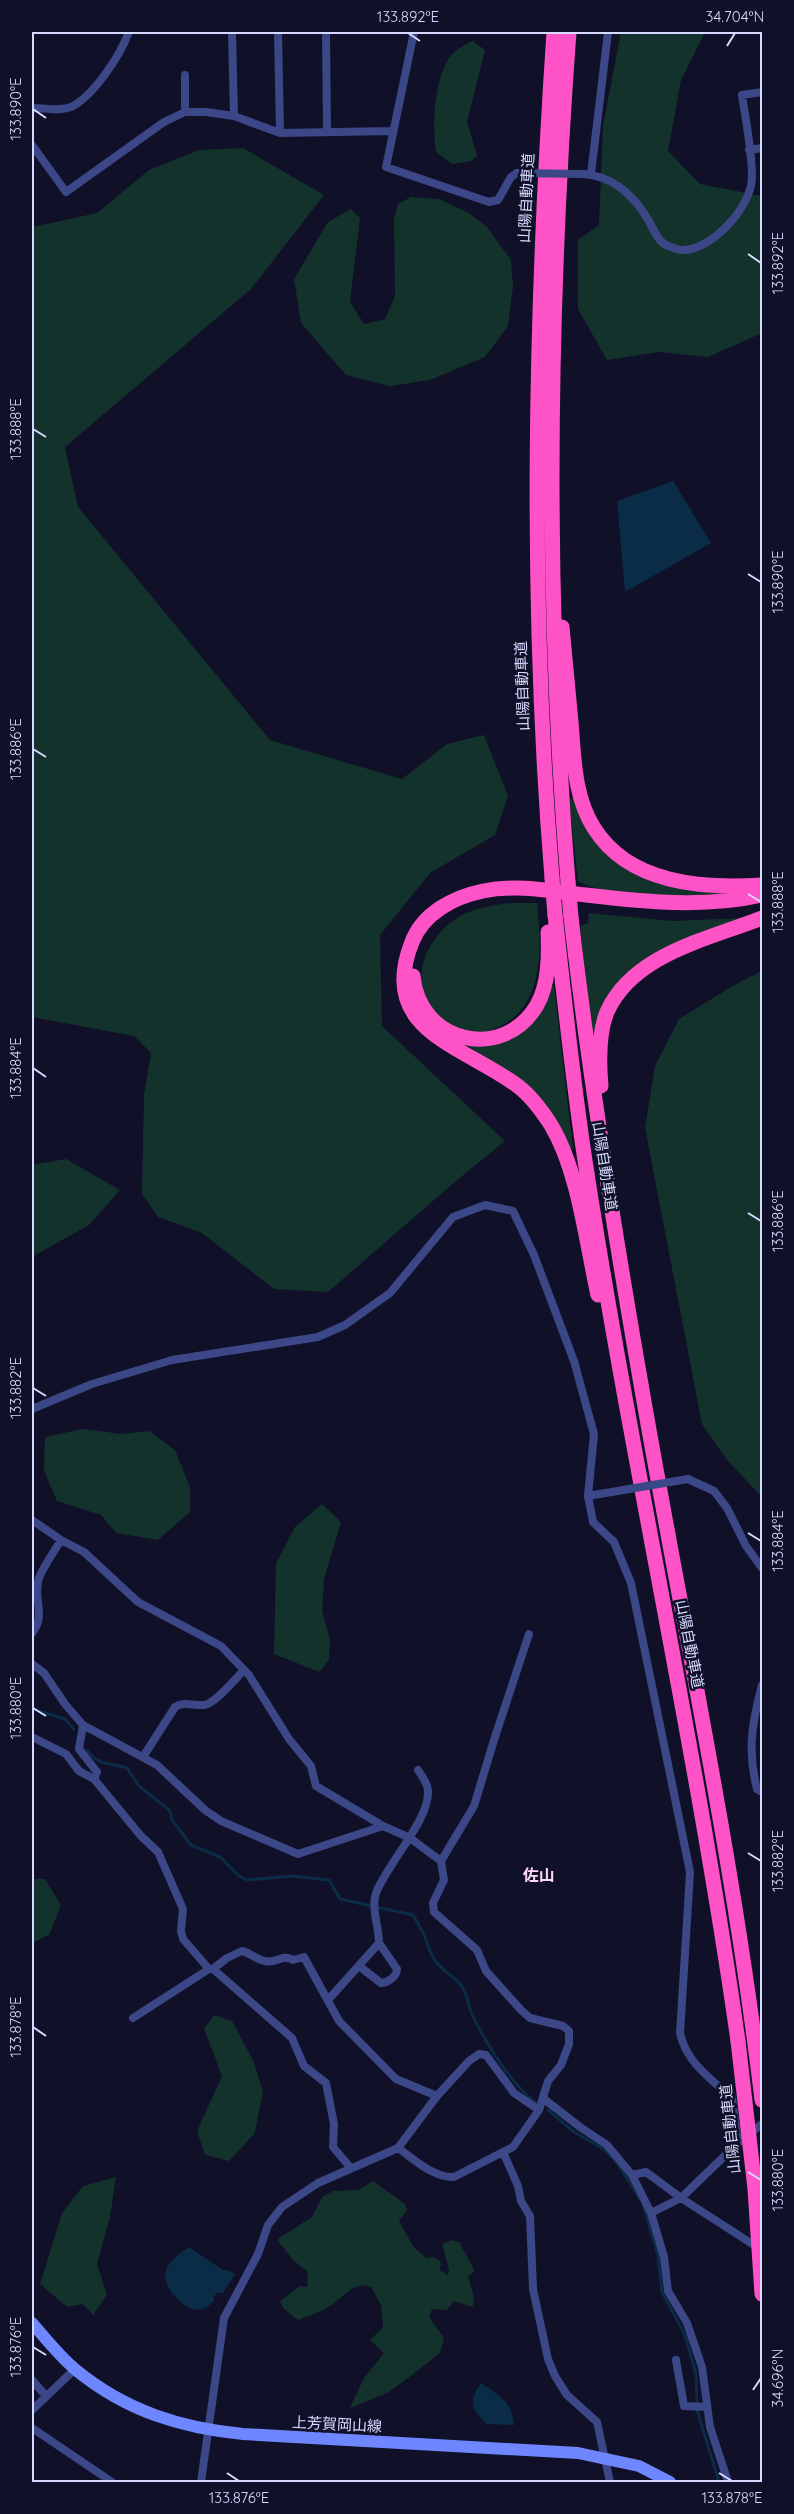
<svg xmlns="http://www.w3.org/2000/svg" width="794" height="2514" viewBox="0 0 794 2514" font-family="Quicksand,'Noto Sans JP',sans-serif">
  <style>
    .green { fill: #13322b }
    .water { fill: #0b2c46 }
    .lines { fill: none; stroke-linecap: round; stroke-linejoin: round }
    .stream { stroke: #0b2c46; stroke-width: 3 }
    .minor { stroke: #3b4786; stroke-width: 8 }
    .secondary { stroke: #6e86fe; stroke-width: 12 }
    .motorway { stroke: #fe53c6; stroke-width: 15 }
    .minor-bridge { stroke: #3b4786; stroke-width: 8 }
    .motorway-bridge { stroke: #fe53c6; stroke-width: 15 }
    .ticks { fill: none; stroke: #d7daff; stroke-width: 2 }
    .labels { text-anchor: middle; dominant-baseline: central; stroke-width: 5; stroke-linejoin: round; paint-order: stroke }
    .street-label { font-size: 15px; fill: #d7daff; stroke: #101028 }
    .neighbourhood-label { font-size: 16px; font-weight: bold; fill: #ffd9f8; stroke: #101028 }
    .neatline { fill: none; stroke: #d7daff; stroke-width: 2 }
    .ticks-label { font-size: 15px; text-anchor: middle; fill: #d7daff }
  </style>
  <rect width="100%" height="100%" fill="#101028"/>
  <path class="green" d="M621 32H705L681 80 668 151 700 184 762 196V333L708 357 659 352 607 360 578 309V240L599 225 603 126Z
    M473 41 485 50 467 122 477 156 471 161 452 164 436 152C432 126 434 79 450 57 456 49 464 45 473 41Z
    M243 148 324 195 251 289 65 447 78 507 270 740 402 779 447 744 484 735 508 796 495 835 430 873 380 935 382 1026 505 1141 456 1181 328 1292 274 1289 202 1233 158 1217 142 1194 144 1095 151 1053 134 1036 32 1017V227L97 213 149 170 199 150Z
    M411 197 439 199 469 213 487 227 511 260 513 287 508 326 485 357 430 380 390 386 346 375 301 323 294 279 328 222 351 209 360 218 350 302 364 324 385 319 395 296 394 219 398 204Z
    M578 798 603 849 733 893C699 897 606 899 578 881L569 799Z
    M511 903H537C542 952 545 1013 489 1031 473 1036 450 1028 438 1017 405 985 425 937 459 917 474 908 494 905 511 903Z
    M589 913 672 921 743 918 646 961 593 1039 580 926 588 923Z
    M762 971V1497L727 1460 702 1424 645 1128 655 1066 679 1019 736 984Z
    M550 986H554L573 1149H568L559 1127 461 1048 463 1042 499 1043Z
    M66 1159 120 1190 89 1225 32 1257V1165Z
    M83 1429 122 1434 149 1431 175 1450 190 1487V1512L158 1540 116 1533 101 1515 57 1501 44 1471 45 1437Z
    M322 1504 341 1522 324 1579 322 1611 330 1639 329 1660 319 1672 274 1654 276 1563 295 1527Z
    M32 1879H45L61 1905 49 1935 32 1943Z
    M214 2015 232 2021 253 2060 263 2091 255 2133 229 2161 205 2155 197 2131 222 2076 204 2029Z
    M116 2177 110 2217 97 2264 107 2295 93 2315 83 2304 67 2307 40 2284 62 2213 83 2186Z
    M373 2181 405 2204 407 2210 399 2221 413 2246 426 2258 433 2257 441 2262 440 2270 448 2275 449 2269 442 2244 452 2240 459 2242 475 2271 468 2276 474 2297 473 2307 454 2301 447 2310 432 2309 429 2317 444 2338 440 2353 408 2378 387 2393 350 2408 364 2378 384 2353 370 2340 383 2327 381 2305 371 2287C354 2281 344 2296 333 2304 322 2311 310 2316 298 2320L284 2309 280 2301 300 2286 307 2287 308 2272 294 2261 278 2241 279 2238 312 2217 322 2197 333 2191 359 2190Z"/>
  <path class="water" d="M673 481 711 543 625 592 617 501Z
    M189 2247 223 2270H228L235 2274 223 2293H217L213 2297 214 2301C211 2303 207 2308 203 2309 186 2315 160 2286 166 2270 169 2261 181 2252 189 2247Z
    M481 2383C499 2396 512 2400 514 2425L486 2424C471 2408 468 2402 481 2383Z"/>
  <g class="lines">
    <path class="stream" d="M32 1709 65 1719 74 1729
      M87 1750C96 1765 111 1763 127 1768L139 1786 170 1811 172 1820 191 1845 220 1857 239 1876 247 1880 292 1876 329 1880 340 1899 413 1915C417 1922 421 1928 424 1935 429 1946 429 1955 438 1964 446 1973 458 1979 464 1990 468 1997 468 2005 471 2012 482 2037 513 2087 535 2102
      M548 2110 574 2132 605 2150 617 2163 640 2199
      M643 2205 658 2255 662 2292 685 2335 696 2374 697 2402
      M697 2410 719 2482"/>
    <path class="minor" d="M232 32 234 116
      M278 32 280 133
      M326 32 327 132
      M414 32 386 167 489 202 498 200 511 177 517 173
      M185 75V112
      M32 108C44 108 62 112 73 106 96 93 120 55 129 32
      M32 145 66 192 164 122 185 112H206L234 116 280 133 392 131
      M749 150 762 148
      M583 174C615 176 636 198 650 223 654 231 659 242 666 245 671 247 680 251 684 250 713 249 752 206 752 177 752 150 746 122 742 95L762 92
      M591 174 608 32
      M32 1409 92 1384 172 1360 318 1337 345 1325 390 1293 453 1217 485 1205 513 1211 534 1255 574 1361 594 1434 588 1496 593 1522 614 1542 631 1583 690 1872 680 2033C686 2062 711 2079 732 2098L738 2143
      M688 1479 714 1491 727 1508 746 1546 762 1568
      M32 1520 61 1540 84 1552 138 1602 221 1646 249 1675 289 1739 311 1766 316 1786 383 1826 410 1838 441 1861
      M32 1633C47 1615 32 1597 39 1578 44 1565 54 1552 61 1540
      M32 1664 44 1673 65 1704 83 1725
      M762 1685C752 1723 747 1751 757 1789L762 1792
      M32 1737 66 1754 79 1771 94 1779 141 1836 158 1852 183 1909 181 1931 183 1939 209 1969H213L292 2038 304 2066 326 2083 334 2124 333 2147 350 2167
      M143 1757 175 1707C185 1701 193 1706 204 1705 215 1704 235 1679 244 1670
      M94 1779 97 1772 79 1749 83 1725 157 1765 205 1810 221 1821 298 1854 383 1826
      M359 1966 381 1983C388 1983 397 1976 397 1969L379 1943
      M213 1969 227 1958 242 1951C250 1953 257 1960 265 1961 277 1964 282 1953 293 1960L304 1957 339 2021 396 2079 437 2096
      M328 2000 379 1943C379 1926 371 1909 376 1893 387 1864 430 1819 428 1791 428 1784 422 1776 418 1770
      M133 2018 209 1969
      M544 2099 580 2127 607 2145 632 2175 651 2213 664 2257 668 2291 687 2323 702 2367 710 2427 728 2482
      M539 2110 513 2147 503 2152 518 2186 521 2201 530 2216 533 2289 548 2359 555 2376 567 2395 597 2422 610 2482
      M398 2148C414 2159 433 2178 454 2177L503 2152
      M632 2175 646 2172 681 2198 760 2249
      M651 2213 681 2198 738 2143 762 2124
      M676 2360 684 2406 707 2407
      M32 2380 46 2396
      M32 2410 75 2369
      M32 2428 112 2482
      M201 2482 224 2318 258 2254 268 2225 282 2207 318 2183 398 2148 437 2096 469 2061 479 2054 486 2055 514 2093 539 2110 548 2081 561 2065 569 2044V2031L563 2026 530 2018 521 2010 486 1971 477 1950 434 1912 433 1903 444 1880 441 1861 474 1806 494 1740 529 1634"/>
    <path class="secondary" d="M32 2323C46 2339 60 2357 76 2370 126 2411 181 2428 243 2434L578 2453 639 2466 670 2482"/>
    <path class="motorway" d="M562 627C565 658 568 690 571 722 574 757 574 797 594 828 629 884 703 889 762 885
      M552 878C529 596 535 314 554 32
      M568 882C545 599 548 315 569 32
      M555 915C564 995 572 1074 584 1154 629 1451 696 1744 738 2041
      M571 917C591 1092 620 1267 651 1441 690 1660 736 1878 762 2100
      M413 976C419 1043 503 1063 537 1005 549 984 549 955 548 932
      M601 1086C599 1063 598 1034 607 1012 633 954 709 939 762 918
      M598 1295C586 1242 579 1172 551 1125 542 1111 532 1097 519 1087 466 1046 376 1032 412 942 423 913 454 897 483 891 518 884 551 891 586 895 645 902 705 908 762 895"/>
    <path class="minor-bridge" d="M517 173 583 174
      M588 1496 688 1479"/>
    <path class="motorway-bridge" d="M552 878 555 915
      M568 882 571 917
      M738 2041 755 2189 762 2294"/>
  </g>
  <path class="ticks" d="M408 33 420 41M727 46 735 33M33 109 46 118M748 254 761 263M33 429 46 437M748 574 761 582M33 749 46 757M748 894 761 902M33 1068 46 1077M748 1213 761 1221M33 1388 46 1396M748 1533 761 1541M33 1708 46 1716M748 1853 761 1861M33 2027 46 2036M748 2172 761 2180M33 2347 46 2355M753 2390 761 2378M227 2473 239 2481M719 2473 732 2481"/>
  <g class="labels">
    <g class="street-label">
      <text transform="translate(526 198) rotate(-87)">山陽自動車道</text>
      <text transform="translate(522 686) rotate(-92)">山陽自動車道</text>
      <text transform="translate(605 1166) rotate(81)">山陽自動車道</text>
      <text transform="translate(690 1644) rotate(79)">山陽自動車道</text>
      <text transform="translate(730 2129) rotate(-96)">山陽自動車道</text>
      <text transform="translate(337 2424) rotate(3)">上芳賀岡山線</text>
    </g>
    <g class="neighbourhood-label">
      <text x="539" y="1875">佐山</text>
    </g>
  </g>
  <rect width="794" height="2514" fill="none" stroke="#101028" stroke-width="66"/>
  <rect x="33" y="33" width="728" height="2448" class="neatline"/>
  <g class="ticks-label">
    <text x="408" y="22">133.892°E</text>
    <text x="735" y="22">34.704°N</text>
    <text transform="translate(16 109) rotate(-90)" y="5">133.890°E</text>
    <text transform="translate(778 263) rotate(-90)" y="5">133.892°E</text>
    <text transform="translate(16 429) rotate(-90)" y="5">133.888°E</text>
    <text transform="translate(778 582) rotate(-90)" y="5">133.890°E</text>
    <text transform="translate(16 749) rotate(-90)" y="5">133.886°E</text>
    <text transform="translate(778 902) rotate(-90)" y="5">133.888°E</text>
    <text transform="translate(16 1068) rotate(-90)" y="5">133.884°E</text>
    <text transform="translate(778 1221) rotate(-90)" y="5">133.886°E</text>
    <text transform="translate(16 1388) rotate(-90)" y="5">133.882°E</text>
    <text transform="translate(778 1541) rotate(-90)" y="5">133.884°E</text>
    <text transform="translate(16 1708) rotate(-90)" y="5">133.880°E</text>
    <text transform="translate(778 1861) rotate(-90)" y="5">133.882°E</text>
    <text transform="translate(16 2027) rotate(-90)" y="5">133.878°E</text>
    <text transform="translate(778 2180) rotate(-90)" y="5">133.880°E</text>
    <text transform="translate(16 2347) rotate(-90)" y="5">133.876°E</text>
    <text transform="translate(778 2378) rotate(-90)" y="5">34.696°N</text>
    <text x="239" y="2503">133.876°E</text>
    <text x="732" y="2503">133.878°E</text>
  </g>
</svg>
